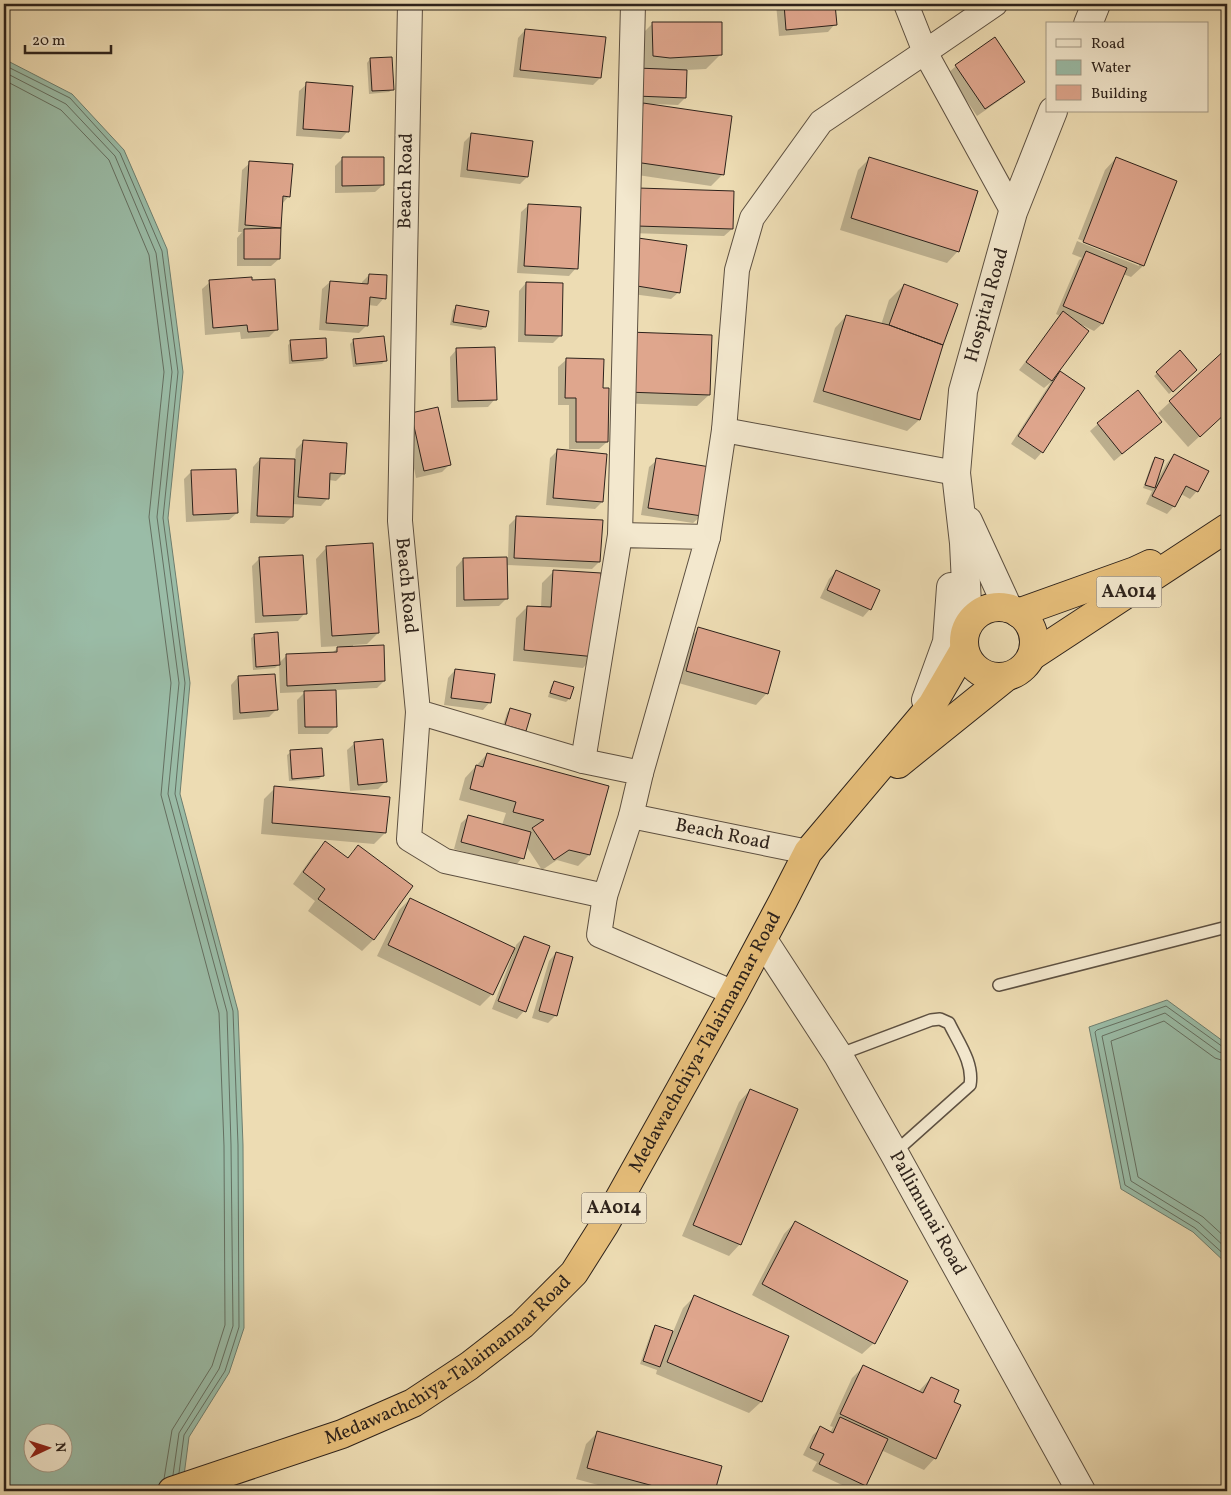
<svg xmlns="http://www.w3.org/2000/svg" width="1231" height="1495" viewBox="0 0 1231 1495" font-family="Vollkorn,serif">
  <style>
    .water { fill: #9abca7; stroke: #6e7e6f; fill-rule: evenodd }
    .shadow { fill: #0003 }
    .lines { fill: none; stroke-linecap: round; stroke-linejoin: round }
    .shore { stroke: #646f61; stroke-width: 1 }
    .building { fill: #dfa68d; stroke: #2d221b }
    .service-casing { stroke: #5d5041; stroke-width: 14 }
    .minor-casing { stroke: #5d5041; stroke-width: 26 }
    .tertiary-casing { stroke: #5d5041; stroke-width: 30 }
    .trunk-casing { stroke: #2d221b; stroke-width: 30 }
    .service { stroke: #f3e8ce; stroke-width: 11 }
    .minor { stroke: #f3e8ce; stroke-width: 24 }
    .tertiary { stroke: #f3e8ce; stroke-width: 28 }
    .trunk { stroke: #e6be7a; stroke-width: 28 }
    .labels { text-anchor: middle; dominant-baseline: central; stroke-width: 5; stroke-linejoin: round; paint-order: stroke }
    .shield { fill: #f3e8ce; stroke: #685d51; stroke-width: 1 }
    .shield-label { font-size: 18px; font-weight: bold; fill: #2d221b }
    .street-label { font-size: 19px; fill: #2d221b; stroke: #f3e8ce }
  </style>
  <rect width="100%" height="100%" fill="#eddcb3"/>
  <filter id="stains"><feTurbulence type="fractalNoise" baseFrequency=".004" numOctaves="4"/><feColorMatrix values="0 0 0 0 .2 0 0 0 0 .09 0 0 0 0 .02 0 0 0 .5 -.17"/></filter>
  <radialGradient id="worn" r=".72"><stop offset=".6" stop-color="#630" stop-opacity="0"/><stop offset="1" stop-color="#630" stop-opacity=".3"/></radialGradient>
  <path class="water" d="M4 59 72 94 124 150 167 249 183 372 168 518 190 683 180 794 238 1011 243 1145 244 1328 229 1373 189 1437 182 1491H4ZM32 1432H62V1462H32Z
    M1167 1000 1227 1044V1264L1193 1232 1121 1189 1089 1027Z"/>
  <path class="shadow" d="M776 4H834L835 24 828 32 779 36Z
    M653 23 721 54 706 69 686 70 685 98 678 105 654 104V106L723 174 711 186 624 173 632 116 645 104 629 103 638 38Z
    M525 30 600 78 593 85 513 77 518 38Z
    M370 59 393 89 389 92 369 94 367 63Z
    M956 66 1023 82 1016 89 977 116 948 73Z
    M307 84 348 131 341 139 296 136 299 91Z
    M471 135 527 177 520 184 460 177 464 142Z
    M343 158 383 185 375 192 335 193V166Z
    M1116 158 1175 181 1143 266 1131 277 1123 274 1102 324 1094 331 1082 325 1058 371 1083 388 1042 452 1035 460 1011 444 1051 382 1044 388 1019 370 1060 316 1056 314 1079 260 1082 258 1072 254 1077 241 1139 266V263L1078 239 1105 170Z
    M869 159 958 251 947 263 840 230 858 170Z
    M250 163 289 196 282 204 279 259 271 266H237V238L242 232H238L242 170Z
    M631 197 732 229 724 236 630 233Z
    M529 205 576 268 569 276 517 273 521 212Z
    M631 246 679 292 671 299 624 293Z
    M369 275 384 298 377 306 368 305 367 325 359 333 319 330 322 289 330 282 362 285V282Z
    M210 282 277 329 269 337 241 339 240 332 205 335 202 289Z
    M526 283 561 335 553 343 518 342 519 291Z
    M904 285 942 345 919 420 907 431 813 402 835 328 846 316 881 325 889 300Z
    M456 307 485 327 481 330 450 325 453 310Z
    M354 340 385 360 382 364 353 367 350 344Z
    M291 342 326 358 323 361 289 364 288 345Z
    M617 344 709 395 697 406 615 403Z
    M457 349 495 399 488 407 451 408 450 357Z
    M1227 350V411L1188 447 1158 413Z
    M1180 352 1196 370 1169 394 1154 376Z
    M566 360 601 390 607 442 599 449H569V405H558V367Z
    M437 409 449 465 442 472 416 478 404 421Z
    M1161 422 1114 461 1090 431 1098 424Z
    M303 442 344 473 336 481 329 480 328 498 321 506 292 504V517L284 524 250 523 253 467 260 459 295 460 296 449Z
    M557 451 602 502 595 509 546 505 550 458Z
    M1174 455 1197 491 1190 499 1181 494 1174 506 1167 514 1146 504 1152 491 1143 488 1152 462 1155 458 1157 478 1158 479 1167 463Z
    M657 460 701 516 693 523 641 515 649 467Z
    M191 472 237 513 229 520 186 522 184 479Z
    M517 517 599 562 592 569 506 565 507 598 499 606 456 607V567L463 559 508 558 509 525Z
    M327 547 378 633 367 644 353 645V647L384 681 377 688 335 690 336 726 328 734H298L297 700 305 692 280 693 279 664 275 668 253 670 251 638 255 635 279 663 287 655 332 653 340 646 321 647 316 559Z
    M259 559 305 613 298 621 255 623 252 566Z
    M554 571 594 656 583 668 513 661 516 618 527 607 541 608 542 583Z
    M836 571 870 609 863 617 820 598 829 579Z
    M699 629 767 693 756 705 675 682 687 640Z
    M455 670 490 702 483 710 444 705 448 678Z
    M238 677 276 710 269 717 233 720 231 685Z
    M554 682 569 699 566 702 548 697 551 686Z
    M510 709 525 730 521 734 502 728 507 713Z
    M355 743 385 782 378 789 350 791 347 750Z
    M291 752 322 776 319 779 289 781 287 755Z
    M487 754 589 855 578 866 557 860 542 870 526 846 522 858 515 866 454 849 461 823 469 816 502 825 506 813 459 800 465 778Z
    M275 788 385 833 374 844 261 834 264 799Z
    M326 843 346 859 358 847 412 887 373 940 362 951 308 911 315 901 293 884 314 854Z
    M410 899 515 949 516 945 524 937V1011L517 1019 492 1009 513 954 511 953 492 994 480 1006 377 956 399 910Z
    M556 953V1015L548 1023 532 1018 549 961Z
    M750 1090 740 1244 729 1256 682 1236 739 1102Z
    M795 1222 874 1343 862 1354 752 1295 784 1234Z
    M694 1297 788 1337 761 1402 749 1413 656 1374 657 1370 640 1364 652 1330 656 1326 673 1332 683 1308Z
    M863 1367 918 1392 931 1378 935 1458 924 1470 881 1450 865 1485 859 1491H855L812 1471 817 1462 803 1455 813 1435 820 1428 830 1433 833 1427 830 1426 852 1378Z
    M597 1433 720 1467 714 1491H620L576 1479 586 1444Z"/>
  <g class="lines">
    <path class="shore" d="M4 65 70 98 120 153 162 251 178 372 163 518 185 683 175 794 233 1011 238 1145 239 1327 225 1371 184 1435 179 1473
      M4 72 66 104 115 156 156 253 172 372 157 517 179 683 168 794 227 1012 231 1145 233 1326 219 1369 179 1433 173 1475
      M4 80 61 110 109 160 149 255 164 372 149 517 171 683 161 795 219 1013 224 1146 225 1325 212 1366 172 1430 164 1479
      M1227 1048 1223 1047 1166 1006 1097 1030 1095 1032 1125 1185 1195 1228 1227 1257
      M1227 1054 1219 1052 1165 1013 1102 1036 1131 1181 1199 1223 1227 1249
      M1227 1062 1215 1058 1164 1021 1111 1041 1138 1177 1203 1217 1227 1239"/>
  </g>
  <path class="building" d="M784 4H835L837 25 786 30Z
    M652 22H722V55L670 58 653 56Z
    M525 29 606 37 601 78 520 70Z
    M995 37 1025 82 985 109 955 65Z
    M392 57 394 90 372 91 370 58Z
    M637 68 687 70 686 98 636 96Z
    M306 82 353 86 349 132 303 129Z
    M643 103 732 116 724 175 635 162Z
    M471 133 533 141 528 177 467 170Z
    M342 157H384V185L342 186Z
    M869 157 978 191 959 252 851 218Z
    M1116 157 1177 181 1144 266 1083 242Z
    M249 161 293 164 290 197 283 196 281 228 245 225Z
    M638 188 734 191 733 229 637 226Z
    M528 204 581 207 578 269 524 266Z
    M281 228 280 259H244V229Z
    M638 238 687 245 680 293 631 285Z
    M1086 251 1127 268 1103 324 1063 306Z
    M369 274 387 275 386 299 370 297 368 326 326 323 330 281 368 284Z
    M252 277V280L275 279 278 330 248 332 247 325 213 328 209 280Z
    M526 282 563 283 562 336 525 335Z
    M904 284 958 304 943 345 889 325Z
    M456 305 489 311 486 327 453 322Z
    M1063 311 1089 331 1052 381 1026 362Z
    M846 315 889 325 943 345 920 420 823 391Z
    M628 332 712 335 710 395 626 392Z
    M384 336 387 361 356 364 353 339Z
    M326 338 327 358 292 361 290 340Z
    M495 347 497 400 458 401 456 348Z
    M1227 348V412L1200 437 1169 401Z
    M1180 350 1197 370 1173 392 1156 372Z
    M566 358 604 359 603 388H609L608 442H576V398H565Z
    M1060 371 1085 388 1043 453 1018 436Z
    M1138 390 1162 422 1122 454 1097 423Z
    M438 407 451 465 424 471 411 413Z
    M303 440 347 443 345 474 330 473 329 499 298 497Z
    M557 449 607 454 603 502 553 498Z
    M1174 454 1209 471 1198 492 1186 486 1175 507 1152 496Z
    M1155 457 1164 460 1155 488 1145 485Z
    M260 458 295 459 293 517 257 516Z
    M656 458 710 467 702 516 648 508Z
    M236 469 238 513 193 515 191 470Z
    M516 516 603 520 600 562 514 558Z
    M373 543 379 633 332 636 326 546Z
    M303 555 307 614 263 616 259 557Z
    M507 557 508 599 464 600 463 558Z
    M553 570 601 573 596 657 524 650 527 606 551 607Z
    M836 570 880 590 871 610 827 590Z
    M698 627 780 651 768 694 686 671Z
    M278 632 280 665 256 667 254 634Z
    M384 645 385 681 287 686 286 654 337 652V647Z
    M455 669 495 674 491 703 451 698Z
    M275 674 278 710 240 713 238 676Z
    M554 681 574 687 570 699 550 693Z
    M336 690 337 727H305L304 691Z
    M510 708 531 714 526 731 505 725Z
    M383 739 387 782 358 785 354 742Z
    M322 748 324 776 292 779 290 750Z
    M487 753 609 786 590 855 569 850 554 860 532 828 544 820 513 812 516 802 470 789 476 765 483 767Z
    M274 786 390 797 386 833 272 823Z
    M468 815 531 832 524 859 461 842Z
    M325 841 348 858 358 845 413 886 374 940 318 899 325 889 303 872Z
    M410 898 515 948 493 995 388 945Z
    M524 936 550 946 526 1012 498 1001Z
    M556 952 573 957 557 1016 539 1011Z
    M750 1089 798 1109 741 1245 693 1225Z
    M795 1221 908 1281 875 1344 762 1284Z
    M694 1295 789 1336 762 1402 667 1362Z
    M655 1325 673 1331 660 1367 643 1361Z
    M863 1365 923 1393 931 1377 959 1390 954 1402 961 1405 936 1459 840 1414Z
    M840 1417 888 1439 866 1486 819 1464 824 1454 810 1448 820 1426 833 1433Z
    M597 1431 722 1466 715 1491H672L587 1468Z"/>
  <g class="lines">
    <g class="service-casing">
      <path id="service" d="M999 985 1227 927
        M838 1055 931 1020 940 1019 949 1023C958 1042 974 1063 970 1085L894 1153"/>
    </g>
    <g class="minor-casing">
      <g id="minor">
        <path id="s1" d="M410 4 400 521 418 712 583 761 641 773 631 816 808 852"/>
        <path d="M906 4 925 52 995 4"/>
        <path d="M724 430 956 473"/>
        <path d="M620 535 633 4"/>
        <path d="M708 537 724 430 737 270 752 218 821 122 925 52 1013 212"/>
        <path d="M418 712 409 839 445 861 605 896"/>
        <path d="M583 761 620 535 708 537 641 773"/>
        <path d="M631 816 605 896 599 935 734 993"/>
      </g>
    </g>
    <g class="tertiary-casing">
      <g id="tertiary">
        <path d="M1088 24 1096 4"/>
        <path d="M968 521 1008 608"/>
        <path id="s2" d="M968 625 964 543 956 473 963 391 1013 212 1053 111"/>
        <path d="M926 700 947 642 951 587"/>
        <path id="s3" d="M763 940 838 1055 894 1153 1081 1491"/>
      </g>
    </g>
    <g class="trunk-casing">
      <g id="trunk">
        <circle cx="999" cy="642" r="35"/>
        <path d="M1018 613 1135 571 1150 564"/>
        <path d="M1032 656 1227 528"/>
        <path d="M898 764 1006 677"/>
        <path id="s4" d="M172 1491 342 1434 413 1403 469 1366 522 1325 574 1273 605 1224 734 993 783 901 808 852 932 705 964 650"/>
      </g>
    </g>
    <use href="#service" class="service"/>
    <use href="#minor" class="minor"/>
    <use href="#tertiary" class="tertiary"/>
    <use href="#trunk" class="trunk"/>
  </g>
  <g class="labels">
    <g class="shield">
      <rect x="1096.5" y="576.5" width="65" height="31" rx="4"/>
      <rect x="581.5" y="1192.5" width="65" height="31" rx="4"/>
    </g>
    <g class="shield-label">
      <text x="1129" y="592">AA014</text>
      <text x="614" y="1208">AA014</text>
    </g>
    <g class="street-label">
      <text transform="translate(406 181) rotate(-89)">Beach Road</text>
      <text stroke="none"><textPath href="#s2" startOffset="324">Hospital Road</textPath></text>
      <text stroke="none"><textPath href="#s1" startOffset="582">Beach Road</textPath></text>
      <text stroke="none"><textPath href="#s1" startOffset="1078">Beach Road</textPath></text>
      <text stroke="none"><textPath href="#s4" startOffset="730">Medawachchiya-Talaimannar Road</textPath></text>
      <text stroke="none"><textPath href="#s3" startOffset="319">Pallimunai Road</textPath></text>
      <text stroke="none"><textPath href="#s4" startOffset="309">Medawachchiya-Talaimannar Road</textPath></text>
    </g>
  </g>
  <rect width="1231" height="1495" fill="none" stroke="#eddcb3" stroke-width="20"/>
  <rect x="5" y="5" width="1221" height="1485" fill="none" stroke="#2d221b" stroke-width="2.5"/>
  <rect x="10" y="10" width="1211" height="1475" fill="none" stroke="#2d221b"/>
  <rect x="1046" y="22" width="162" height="90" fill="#f3e8ce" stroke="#a49986"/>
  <rect x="1056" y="39" width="25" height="8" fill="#f3e8ce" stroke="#a49986"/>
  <text x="1091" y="48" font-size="15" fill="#2d221b">Road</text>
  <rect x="1056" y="60" width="25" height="15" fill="#9abca7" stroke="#a49986"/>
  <text x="1091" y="72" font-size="15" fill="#2d221b">Water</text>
  <rect x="1056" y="85" width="25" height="15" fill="#dfa68d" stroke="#a49986"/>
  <text x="1091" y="98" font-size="15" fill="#2d221b">Building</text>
  <g transform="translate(48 1448) rotate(86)"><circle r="24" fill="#f3e8ce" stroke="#a49986"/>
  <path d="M0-4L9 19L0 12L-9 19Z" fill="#8f2418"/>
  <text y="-8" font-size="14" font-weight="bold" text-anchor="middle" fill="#2d221b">N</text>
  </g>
  <path d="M25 45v8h86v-8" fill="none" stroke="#2d221b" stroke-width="2.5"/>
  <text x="32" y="45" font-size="15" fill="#2d221b" stroke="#f3e8ce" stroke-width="4" paint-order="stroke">20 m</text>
  <rect width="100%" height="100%" filter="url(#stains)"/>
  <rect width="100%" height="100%" fill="url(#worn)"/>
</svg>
